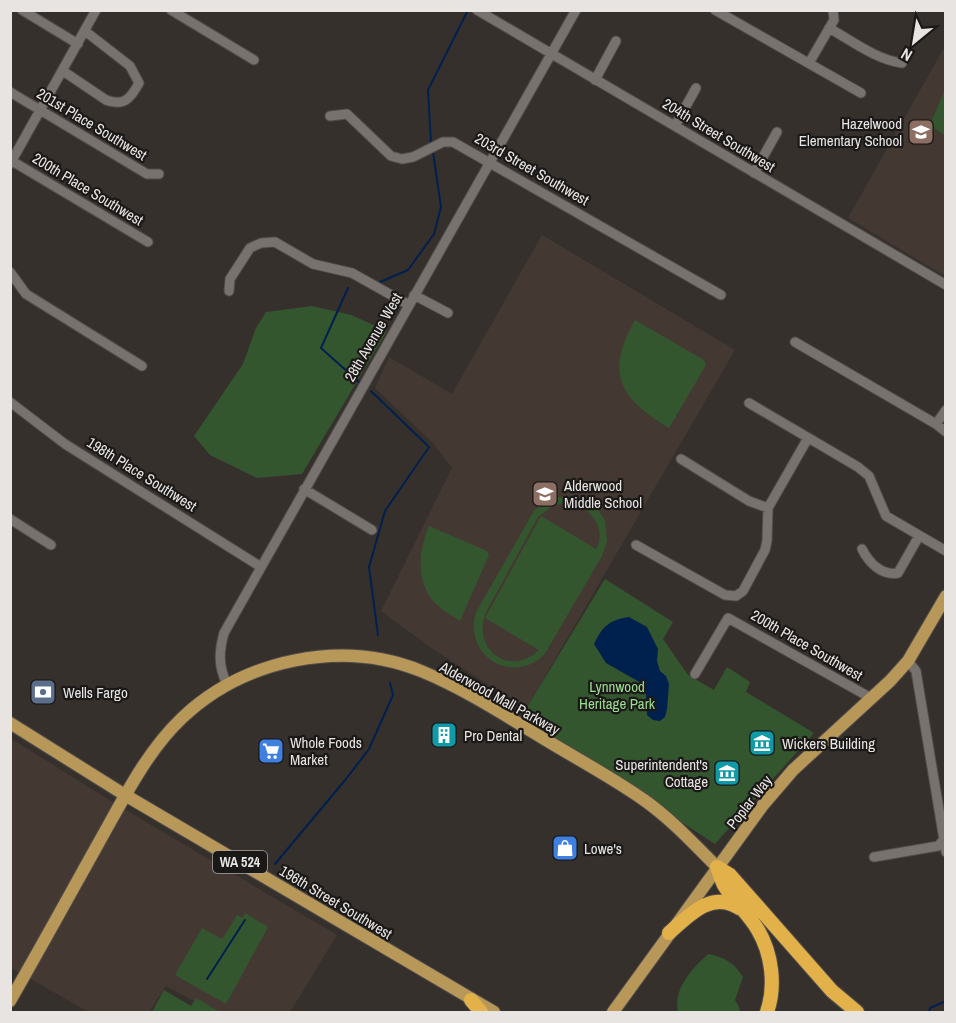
<svg xmlns="http://www.w3.org/2000/svg" width="956" height="1023" viewBox="0 0 956 1023" font-family="'Archivo Narrow',sans-serif">
  <style>
    .built { fill: #443832 }
    .green { fill: #34562f; fill-rule: evenodd }
    .water { fill: #00204e }
    .lines { fill: none; stroke-linecap: round; stroke-linejoin: round }
    .stream { stroke: #00204e; stroke-width: 2 }
    .minor-casing { stroke: #524d4b; stroke-width: 11 }
    .major-casing { stroke: #524d4b; stroke-width: 14 }
    .highway-casing { stroke: #524d4b; stroke-width: 16 }
    .minor { stroke: #78726e; stroke-width: 9 }
    .major { stroke: #b89858; stroke-width: 12 }
    .highway { stroke: #e3b14a; stroke-width: 14 }
    .labels { text-anchor: middle; dominant-baseline: central; stroke-width: 4.5; stroke-linejoin: round; paint-order: stroke }
    .shield { fill: #1b1918; stroke: #aaa7a5; stroke-width: 1.5 }
    .shield-label { font-size: 14px; font-weight: bold; fill: #e7e4e2 }
    .poi-label { font-size: 15px; fill: #e7e4e2; stroke: #1b1918; text-anchor: start }
    .street-label { font-size: 15px; fill: #e7e4e2; stroke: #1b1918 }
    .park-label { font-size: 15px; fill: #99dc8f; stroke: #1b1918 }
  </style>
  <rect width="100%" height="100%" fill="#36302d"/>
  <path class="built" d="M945 46V276L848 218Z
    M542 235 735 350 526 709 430 647 381 611 452 468 431 441 375 388 389 357 452 394Z
    M10 738 119 806 337 935 290 1012H214L166 986 149 1012H89L11 968Z"/>
  <path class="green" d="M945 89V136L930 125Z
    M312 306 351 315 387 331 302 474 257 478 210 455 194 436 243 364 256 328 266 312Z
    M635 320 704 360 706 365 669 428C619 398 605 373 635 320Z
    M568 496 581 498 598 509 605 521 607 541 602 556 544 655C511 686 463 655 476 612L535 509 555 498ZM568 502C589 506 608 528 596 549L541 516 485 618 539 650C510 678 471 650 486 612L538 517 552 506Z
    M429 526 487 551 489 555 460 621C452 615 441 610 434 602 415 580 419 550 429 526Z
    M605 579 673 622 663 639 688 675 714 690 727 667 750 682 746 692 814 733 715 844 521 717Z
    M245 913 268 927 226 1004 175 975 202 928 222 939 237 915 243 918Z
    M708 954C725 957 734 963 743 977L735 1000 740 1009 739 1012H678C673 988 693 968 708 954Z
    M164 990 191 1006 196 998 220 1012H152Z"/>
  <path class="water" d="M629 617 647 627 658 649 657 661 660 671 666 676 669 684 667 709 665 717 660 721 653 720 647 715 646 694 643 684 606 663 594 644C603 626 609 620 629 617Z"/>
  <g class="lines">
    <path class="stream" d="M431 143 428 90 468 10
      M380 282 408 270 434 234 441 207 433 152
      M348 288 321 348 359 382
      M371 391 429 447 385 511 369 567 378 635
      M275 864 346 779 369 749 393 695 390 683
      M207 979 245 920
      M929 1012 930 1008 946 1001"/>
    <g class="minor-casing">
      <path id="minor" d="M22 10 78 44
        M171 10 254 60
        M477 10 946 285
        M715 10 861 93
        M829 28C852 41 877 60 902 63
        M809 63 834 20 833 10
        M63 71 106 100C124 107 131 98 139 83L130 66 85 31
        M595 80 616 41
        M10 92 147 174H159
        M330 116 347 114 391 156 402 159 413 157 443 142H453L721 295
        M675 126 696 88
        M12 161 148 242
        M10 164 96 10
        M754 173 777 132
        M10 272 26 294 142 366
        M229 291 230 279 250 248 261 243 275 242 313 264 352 273 409 305
        M414 295 448 313
        M795 342 936 424 946 432
        M10 402 65 444 261 567
        M749 403 858 467 869 476 886 516 946 551
        M936 424 946 410
        M681 459 749 501 768 508
        M304 489 372 530
        M10 519 51 545
        M636 545 725 595 736 596 743 591 765 550 767 541 768 508 808 438
        M862 549C869 563 882 576 898 573L919 536
        M908 661 916 671 946 852
        M695 674 728 618 871 698
        M227 684C218 666 219 651 224 633L576 10
        M874 857 938 846 945 838"/>
    </g>
    <g class="major-casing">
      <path id="major" d="M10 723 125 795 494 1012
        M10 1001C40 949 69 896 98 844 123 800 146 752 182 718 244 659 342 639 421 671 465 689 506 716 546 740 579 760 613 778 644 800 671 819 694 844 717 867
        M613 1012 763 805 793 770 890 681 908 661 946 596"/>
    </g>
    <g class="highway-casing">
      <path id="highway" d="M717 867 730 875 832 991 857 1012
        M717 867C719 873 721 879 724 885 733 901 749 914 758 930 772 954 776 986 767 1012
        M669 933C689 915 712 890 739 908
        M471 1000 481 1012"/>
    </g>
    <use href="#minor" class="minor"/>
    <use href="#major" class="major"/>
    <use href="#highway" class="highway"/>
  </g>
  <defs>
    <g id="school-square" transform="scale(1.35)"><rect x="-9" y="-9" width="18" height="18" rx="4" fill="#8d6e63" stroke="#1b1918"/><path d="M0-5L7-2L0 1L-7-2ZM-4 1L0 2.5L4 1V4Q0 6-4 4Z" fill="#fff"/></g>
    <g id="bank-square" transform="scale(1.35)"><rect x="-9" y="-9" width="18" height="18" rx="4" fill="#5c6f8a" stroke="#1b1918"/><path d="M-6-4H6V4H-6ZM0-2.3a2.3 2.3 0 1 0 0 4.6a2.3 2.3 0 1 0 0-4.6Z" fill="#fff"/></g>
    <g id="building-square" transform="scale(1.35)"><rect x="-9" y="-9" width="18" height="18" rx="4" fill="#0f9aa8" stroke="#1b1918"/><path d="M-4-6H4V6H1V3H-1V6H-4ZM-2.5-4.3h1.7v1.8h-1.7ZM.8-4.3h1.7v1.8H.8ZM-2.5-1h1.7V.8h-1.7ZM.8-1h1.7V.8H.8Z" fill="#fff"/></g>
    <g id="museum-square" transform="scale(1.35)"><rect x="-9" y="-9" width="18" height="18" rx="4" fill="#0f9aa8" stroke="#1b1918"/><path d="M0-6L6-3V-2H-6V-3ZM-5-1h2V3h-2ZM-1-1h2V3h-2ZM3-1h2V3H3ZM-6 4H6V6H-6Z" fill="#fff"/></g>
    <g id="supermarket-square" transform="scale(1.35)"><rect x="-9" y="-9" width="18" height="18" rx="4" fill="#3f7fe0" stroke="#1b1918"/><path d="M-6-5.5h2.5l.6 2H6L4.5 2H-2.5L-4.4-4H-6ZM-1.5 3.2a1.3 1.3 0 1 0 .1 0ZM3 3.2a1.3 1.3 0 1 0 .1 0Z" fill="#fff"/></g>
    <g id="shop-square" transform="scale(1.35)"><rect x="-9" y="-9" width="18" height="18" rx="4" fill="#3f7fe0" stroke="#1b1918"/><path d="M-5-2.5h2.3a2.7 3.5 0 0 1 5.4 0H5L5.5 6h-11ZM-1.5-2.5h3a1.5 2.3 0 0 0-3 0Z" fill="#fff"/></g>
  </defs>
  <g fill-rule="evenodd">
    <use href="#school-square" x="921" y="132"/>
    <use href="#school-square" x="545" y="494"/>
    <use href="#bank-square" x="43" y="692"/>
    <use href="#building-square" x="444" y="735"/>
    <use href="#museum-square" x="762" y="743"/>
    <use href="#supermarket-square" x="271" y="751"/>
    <use href="#museum-square" x="727" y="773"/>
    <use href="#shop-square" x="565" y="848"/>
  </g>
  <g class="labels">
    <rect class="shield" x="213" y="851" width="54" height="22" rx="4.5"/>
    <g class="shield-label">
      <text x="240" y="862">WA 524</text>
    </g>
    <g class="poi-label">
      <text x="902" y="123" text-anchor="end">Hazelwood<tspan x="902" dy="17">Elementary School</tspan></text>
      <text x="564" y="485">Alderwood<tspan x="564" dy="17">Middle School</tspan></text>
      <text x="63" y="692">Wells Fargo</text>
      <text x="464" y="735">Pro Dental</text>
      <text x="290" y="742">Whole Foods<tspan x="290" dy="17">Market</tspan></text>
      <text x="782" y="743">Wickers Building</text>
      <text x="708" y="764" text-anchor="end">Superintendent's<tspan x="708" dy="17">Cottage</tspan></text>
      <text x="584" y="848">Lowe's</text>
    </g>
    <g class="street-label">
      <text transform="translate(92 124) rotate(31)">201st Place Southwest</text>
      <text transform="translate(719 135) rotate(31)">204th Street Southwest</text>
      <text transform="translate(532 169) rotate(30)">203rd Street Southwest</text>
      <text transform="translate(88 189) rotate(31)">200th Place Southwest</text>
      <text transform="translate(373 337) rotate(-60)">28th Avenue West</text>
      <text transform="translate(142 474) rotate(32)">198th Place Southwest</text>
      <text transform="translate(807 645) rotate(30)">200th Place Southwest</text>
      <text transform="translate(500 698) rotate(29)">Alderwood Mall Parkway</text>
      <text transform="translate(749 802) rotate(-52)">Poplar Way</text>
      <text transform="translate(336 902) rotate(31)">196th Street Southwest</text>
    </g>
    <g class="park-label">
      <text x="617" y="686">Lynnwood<tspan x="617" dy="17">Heritage Park</tspan></text>
    </g>
  </g>
  <rect width="956" height="1023" fill="none" stroke="#e7e4e2" stroke-width="24"/>
  <g transform="translate(914 42) rotate(210)" stroke="#1b1918" stroke-width="4.5" paint-order="stroke">
  <path d="M0-4.5L10 22L0 15L-10 22Z" fill="#e7e4e2"/>
  <text y="-9" font-size="16" font-weight="bold" text-anchor="middle" fill="#e7e4e2">N</text>
  </g>
</svg>
